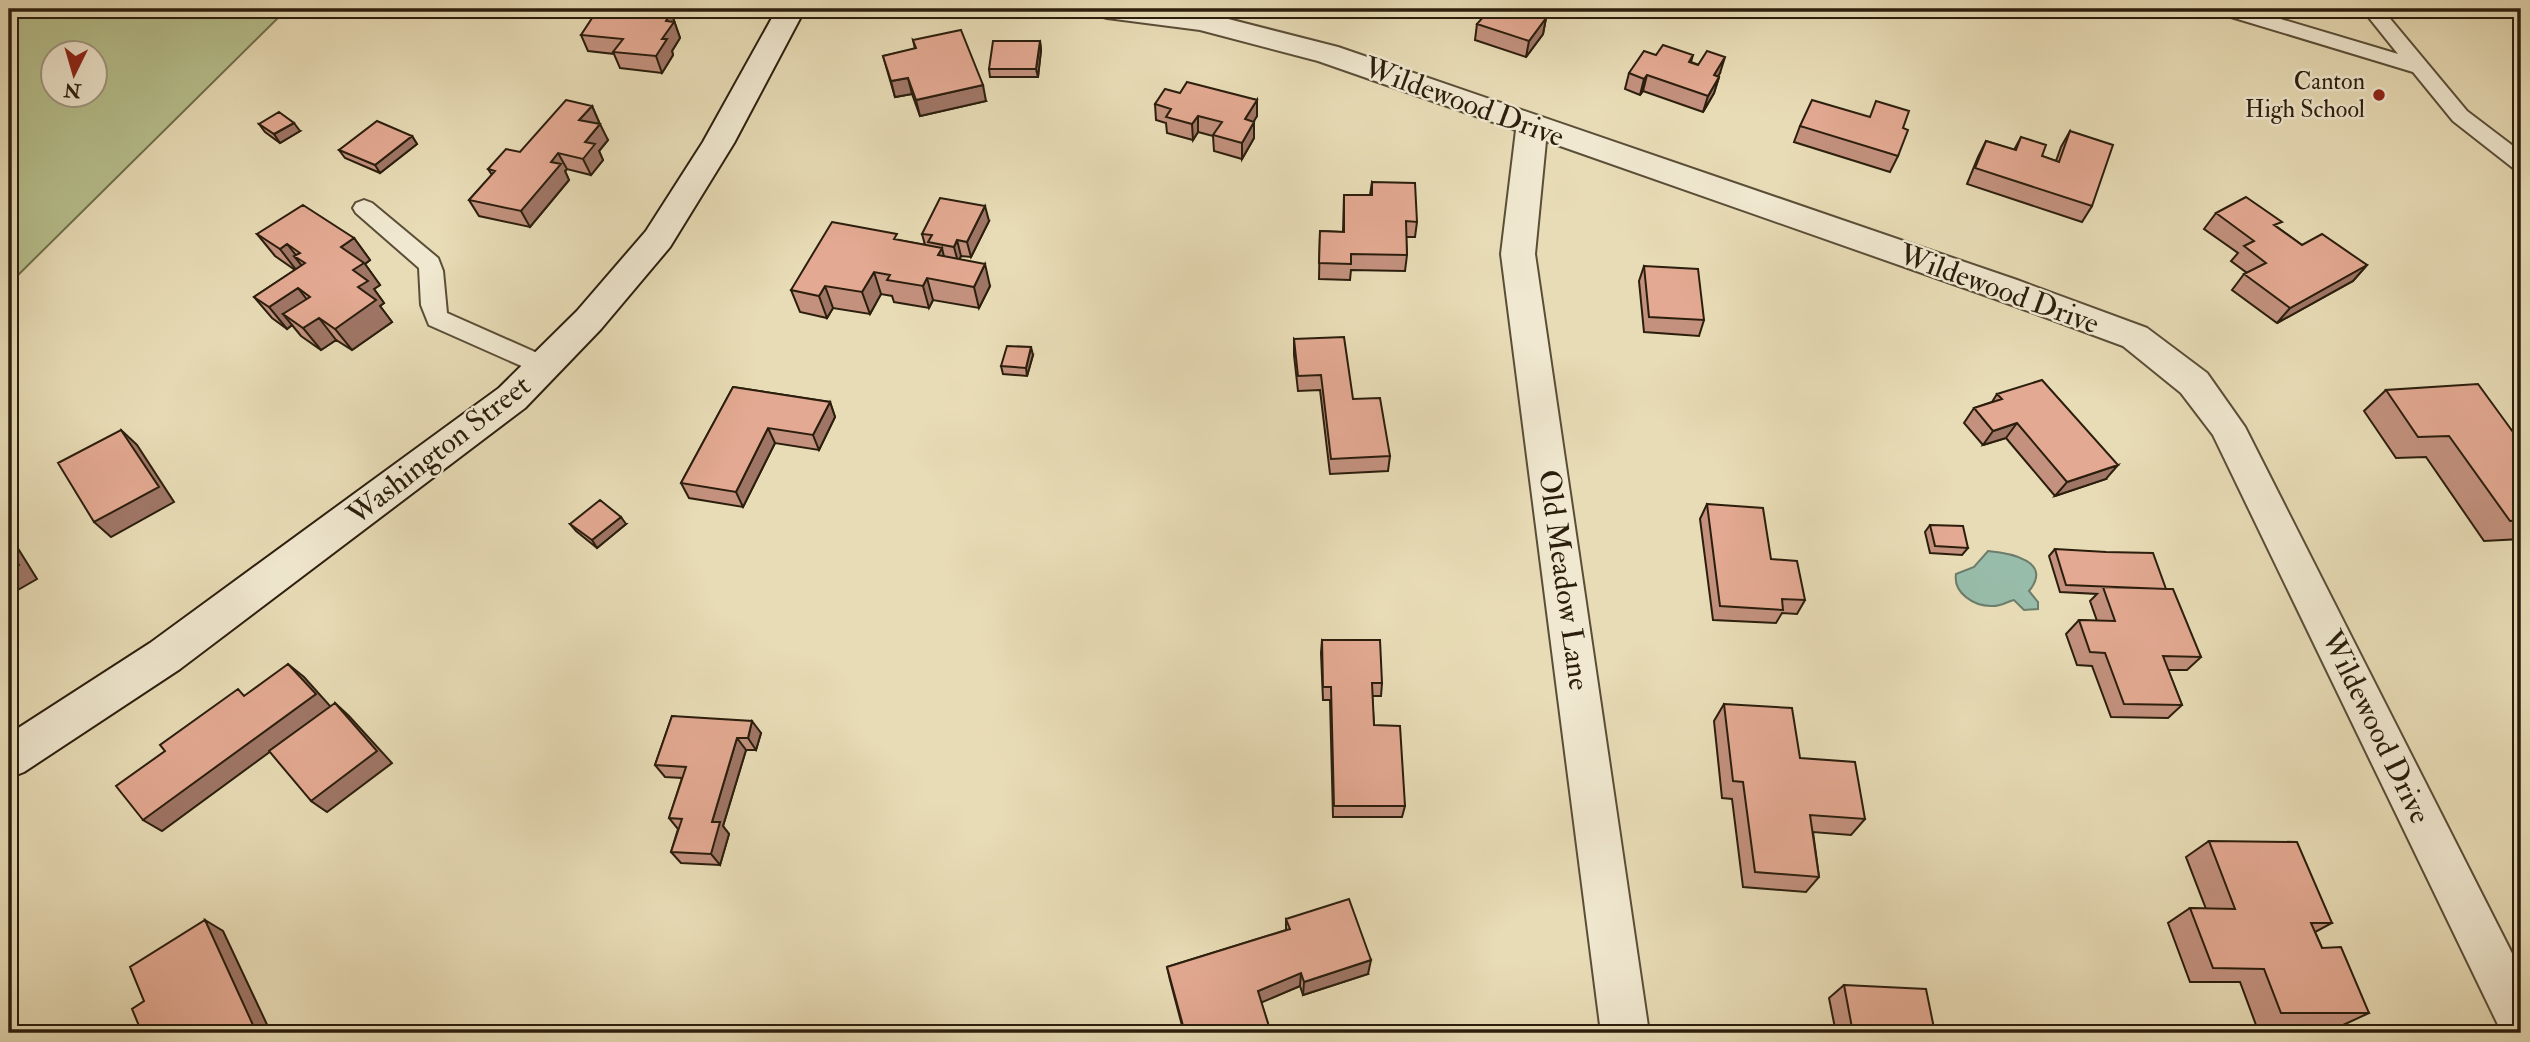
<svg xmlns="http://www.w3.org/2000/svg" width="2530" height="1042" viewBox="0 0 2530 1042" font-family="'IM FELL Double Pica',serif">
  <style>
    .green { fill: #b6c08d; stroke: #706f4d; stroke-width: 2; fill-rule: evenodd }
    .water { fill: #98bcaa; stroke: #6c7d6b; stroke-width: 2 }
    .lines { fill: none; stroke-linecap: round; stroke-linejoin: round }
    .service-casing { stroke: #5a4e37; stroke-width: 4 }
    .minor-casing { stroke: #5a4e37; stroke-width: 4 }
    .secondary-casing { stroke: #2b1e0d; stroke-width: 4 }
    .service { fill: #f0e8d0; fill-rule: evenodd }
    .minor { fill: #f0e8d0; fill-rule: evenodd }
    .secondary { fill: #f0e8d0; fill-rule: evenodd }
    .wall { fill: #c3917e; stroke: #2b1e0d; stroke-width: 2 }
    .shaded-wall { fill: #9f7666; stroke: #2b1e0d; stroke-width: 2 }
    .building { fill: #e3a992; stroke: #2b1e0d; stroke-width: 2 }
    .poi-dot { fill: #8f2418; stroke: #f0e8d0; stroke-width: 2.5 }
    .labels { text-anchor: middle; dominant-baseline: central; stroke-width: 5; stroke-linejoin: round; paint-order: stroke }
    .far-poi-label { font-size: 24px; fill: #2b1e0d; stroke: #f0e8d0; text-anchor: end }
    .street-label { font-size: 30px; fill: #2b1e0d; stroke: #f0e8d0 }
  </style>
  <rect width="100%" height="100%" fill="#e8dcb6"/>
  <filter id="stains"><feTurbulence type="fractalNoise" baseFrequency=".00286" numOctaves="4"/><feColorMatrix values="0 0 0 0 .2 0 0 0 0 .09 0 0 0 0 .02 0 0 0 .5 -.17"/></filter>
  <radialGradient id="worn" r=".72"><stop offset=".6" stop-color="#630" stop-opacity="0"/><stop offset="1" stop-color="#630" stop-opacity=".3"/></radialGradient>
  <path class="green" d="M9 9H287L9 284ZM52 52H94V94H52Z"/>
  <path class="water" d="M1988 551C2012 553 2053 562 2029 591L2038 602V609L2024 610 2014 600C2006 602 2000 607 1991 606 1974 606 1953 593 1956 574L1974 567Z"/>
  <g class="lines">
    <g class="service-casing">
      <path id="service" d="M2227 9H2247L2398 54 2362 9H2382L2467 111 2521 152V170L2513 168 2453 121 2413 72 2231 17Z
        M364 200 372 203 438 258 443 271 447 313 553 360 556 366 553 372 544 375 535 372 429 325 421 305 419 268 356 213 353 208 356 203Z"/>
    </g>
    <g class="minor-casing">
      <path id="minor" d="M1093 9H1175L1201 12 1338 47 2017 280 2147 328 2207 373 2245 427 2521 971V1033H2502L2213 435 2181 393 2123 346 1993 298 1546 141 1535 254 1649 1033H1601L1501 254 1516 130 1318 61 1200 30 1107 18 1097 15Z"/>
    </g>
    <g class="secondary-casing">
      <path id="secondary" d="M777 9H805L734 143 670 247 601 329 525 408 180 669 24 772 9 778V734L150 643 499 388 577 311 646 231 703 142Z"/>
    </g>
    <use href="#service" class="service"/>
    <use href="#minor" class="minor"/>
    <use href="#secondary" class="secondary"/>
  </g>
  <path class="wall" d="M671 12 680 38 672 51 673 55 662 73 620 68 614 54 588 51 581 35Z
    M1546 18 1543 34 1526 57 1475 40 1477 24Z
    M913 40 986 101 920 116 912 94 895 97 883 56 915 49Z
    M1040 41 1041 50 1038 77H990L989 69Z
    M1656 55H1693L1691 62 1720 73 1718 76 1719 77 1714 93 1703 112 1643 91 1640 95 1625 89 1629 73Z
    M1180 93 1257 100V116L1253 122 1254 138 1242 159 1214 151 1213 136 1198 132 1193 140 1167 133 1166 123 1156 120 1155 104Z
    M592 106 599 122 597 124 608 140 599 151 603 160 591 175 567 169 565 171 569 180 530 227 479 216 469 200 492 175 488 169 520 152Z
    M259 124 300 131 280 143 265 132Z
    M1800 126 1903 128 1898 156 1890 172 1794 142Z
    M2070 131 2092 206 2082 222 1967 184 1978 157 1986 141 2014 150 2021 137 2042 156 2056 161 2061 147Z
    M412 136 417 144 380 173 345 158 339 150Z
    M1372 182 1417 222 1415 237H1406L1407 255 1405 271 1351 270 1350 280 1319 279 1320 231 1343 232 1344 195H1370Z
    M2216 213 2277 227 2302 245 2367 265 2353 281 2277 323 2232 290 2244 274 2247 273 2231 261 2238 253 2204 229Z
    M989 221 971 257 961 256 959 259 990 286 979 308 933 300 929 308 894 302 892 296 881 294 870 314 833 308 827 318 800 312 791 290 898 240 925 245 922 234Z
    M257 234 354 238 370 260 365 264 380 285 374 289 384 303 380 306 392 322 352 350 336 340 321 350 301 336 292 325 287 329 272 318 254 297 295 270 275 256Z
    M1644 266 1704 320 1699 336 1644 332 1639 281Z
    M1294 339 1353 399 1390 456 1388 471 1330 474 1320 390 1298 391 1294 355Z
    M1033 355 1027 376 1003 374 1001 366Z
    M733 387 830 402 835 417 819 450 775 443 743 507 689 498 681 483Z
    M2386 390 2521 443V539L2484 541 2426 457 2396 458 2364 411Z
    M1997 394 2106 479 2055 496 2006 438 1983 445 1964 423 1974 408 1992 402Z
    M1707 504 1771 559 1805 600 1797 614 1782 613 1776 623 1713 620 1700 519Z
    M570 524H626L597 548 576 531Z
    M1930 525 1968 548 1962 555 1930 553 1925 532Z
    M2055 549 2166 589 2201 657 2187 670H2168L2182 705 2168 718 2111 717 2092 666 2077 665 2066 634 2079 620 2097 621 2090 601 2097 594 2060 592 2049 556Z
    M1322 640 1382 683 1381 696H1372L1374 725 1405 806 1402 817H1333L1330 700H1323L1321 653Z
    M1724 704 1800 758 1865 819 1851 835 1813 832 1819 877 1806 892 1743 887 1732 799 1722 798 1714 721Z
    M672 716 761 733 756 750H746L723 826 729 834 720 865 681 863 671 852 678 829 669 818 682 778 665 777 655 765Z
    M2209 841 2332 923 2315 932 2322 948 2369 1013 2341 1026 2256 1025 2240 982H2190L2168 923 2190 908 2206 909 2186 857Z
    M1286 919 1368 974 1303 995 1300 986 1261 1002 1271 1033H1184L1170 980 1167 967 1286 930Z
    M1844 985 1935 1033H1836L1829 998Z"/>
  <path class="shaded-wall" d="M671 12 680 38 672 51 673 55 662 73 656 56 662 39 666 21Z
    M1546 18 1543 34 1526 57 1529 41Z
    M1040 41 1041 50 1038 77 1036 69Z
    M1725 57 1720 73 1709 91 1714 75Z
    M1647 75 1643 91 1640 95 1644 79Z
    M1719 77 1714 93 1703 112 1708 96Z
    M908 78 912 94 895 97 891 81Z
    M983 85 986 101 920 116 916 100Z
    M1257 100V116L1245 136V119Z
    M592 106 599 122 587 136 579 120Z
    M1198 116V132L1193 140 1192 124Z
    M1254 122V138L1242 159V143Z
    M294 123 300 131 280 143 274 134Z
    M600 124 608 140 599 151 603 160 591 175 583 159 585 142Z
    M412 136 417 144 380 173 375 165Z
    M558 153 567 169 565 171 569 180 530 227 521 211 551 162Z
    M985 206 989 221 971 257 967 242Z
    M354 238 370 260 365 264 380 285 374 289 384 303 380 306 392 322 352 350 335 329 358 287 353 270 341 247Z
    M957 240 961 256 958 262 954 247Z
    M287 244 299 259 294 256 303 267 297 271 280 249Z
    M942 248 947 270 938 255Z
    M985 264 990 286 979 308 974 287Z
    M2367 265 2353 281 2277 323 2290 308Z
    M874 272 881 294 870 314 862 292Z
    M927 278 933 300 929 308 923 286Z
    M825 286 833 308 827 318 819 296Z
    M298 288 315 310 283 314 292 325 287 329 269 307Z
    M319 318 336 340 321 350 303 328Z
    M1031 347 1033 355 1027 376 1026 368Z
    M830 402 835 417 819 450 813 435Z
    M2017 423 2006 438 1983 445 1993 431Z
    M768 428 775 443 743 507 736 492Z
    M121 430 137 445 174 502 111 537 94 522Z
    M2118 465 2106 479 2055 496 2067 482Z
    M621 517 626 524 597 548 592 540Z
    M9 534 37 579 9 595Z
    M288 664 304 677 331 707 162 831 143 820Z
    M335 703 349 716 392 763 327 812 311 801Z
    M752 721 761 733 756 750 748 738Z
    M737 738 746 750 723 826 729 834 720 865 711 854 712 822Z
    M205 920 223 931 271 1033H240Z
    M1371 960 1368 974 1303 995 1304 982Z
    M1301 973 1300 986 1258 1004V991Z"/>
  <path class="building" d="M598 9H641L671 12 666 21 674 22 662 39H667L656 56 613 52 623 39 581 35Z
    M1490 9H1518L1546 18 1529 41 1477 24Z
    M961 30 983 85 916 100 908 78 891 81 883 56 916 48 913 40Z
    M993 41H1040L1036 69H989Z
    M1663 45 1693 55 1689 62 1698 65 1707 51 1725 57 1714 75 1719 77 1708 96 1647 75 1644 79 1629 73 1644 51 1656 55Z
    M1187 82 1257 100 1245 119 1254 122 1242 143 1213 135 1222 122 1198 116 1192 124 1166 117 1171 109 1155 104 1165 89 1180 93Z
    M566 100 592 106 579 120 600 124 585 142 595 144 583 159 558 153 551 162 561 164 521 211 469 200 495 171 488 169 506 149 520 152Z
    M1812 100 1870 117 1876 101 1909 111 1903 128 1908 130 1898 156 1800 126Z
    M279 112 294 123 274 134 259 124Z
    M377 121 412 136 375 165 339 150Z
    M2070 131 2113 145 2092 206 1975 168 1986 141 2016 150 2021 137 2046 145 2042 156 2059 162Z
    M1372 182 1415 183 1417 222 1406 221 1407 255 1351 254V264L1319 263 1320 231 1344 232V195H1372Z
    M2246 197 2282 222 2274 225 2302 245 2322 234 2367 265 2290 308 2244 274 2266 263 2244 246 2254 241 2216 213Z
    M940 198 985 206 967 242 957 240 954 247 928 242 932 235 922 234Z
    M303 205 354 238 341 247 364 263 353 270 368 281 358 287 376 300 335 329 319 318 303 328 283 314 310 297 298 288 269 307 254 297 305 263 294 256 300 253 287 244 280 249 257 234Z
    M832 222 897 234 894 239 942 248 938 255 985 264 974 287 927 278 923 286 887 280 890 275 874 272 862 292 825 286 819 296 791 290Z
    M1644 266 1698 269 1704 320 1649 317Z
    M1344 337 1353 399 1380 398 1390 456 1331 459 1321 375 1298 376 1294 339Z
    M1007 346 1031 347 1026 368 1001 366Z
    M2042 380 2118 465 2067 482 2017 423 1993 431 1974 408 2002 399 1997 394Z
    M2478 384 2521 443V520L2510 521 2449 436 2418 437 2386 390Z
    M733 387 830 402 813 435 768 428 736 492 681 483Z
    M121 430 159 487 94 522 58 463Z
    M600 500 621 517 592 540 570 524Z
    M1707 504 1763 508 1771 559 1797 561 1805 600 1782 599 1783 610 1720 606Z
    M1930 525 1963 526 1968 548 1935 546Z
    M9 549 19 565 9 571Z
    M2055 549 2106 552 2153 553 2166 589 2066 585Z
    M2103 587 2173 589 2201 657 2163 656 2182 705 2124 704 2105 653 2090 652 2079 620 2115 621Z
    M1322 640H1380L1382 683H1372L1374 725 1400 726 1405 806H1334L1331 687H1323Z
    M288 664 316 694 143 820 116 786 165 751 160 745 238 689 244 696Z
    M335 703 377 751 311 801 269 751Z
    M1724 704 1792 708 1800 758 1855 762 1865 819 1810 815 1819 877 1755 872 1743 782 1733 781Z
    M672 716 752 721 748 738H737L712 822H720L711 854 671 852 682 819 669 818 686 767 655 765Z
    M2209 841 2297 842 2332 923H2311L2322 948 2341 947 2369 1013H2281L2264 969 2213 968 2190 908 2235 909Z
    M1349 899 1371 960 1304 982 1301 973 1258 991 1271 1033H1185L1167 967 1290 929 1286 919Z
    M205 920 253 1025 240 1033H156L155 1031 151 1033H142L132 1009 144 1001 130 967Z
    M1844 985 1926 989 1935 1033H1853Z"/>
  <circle class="poi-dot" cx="2379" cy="95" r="7"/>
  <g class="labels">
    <g class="far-poi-label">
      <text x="2365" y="81">Canton<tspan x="2365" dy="28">High School</tspan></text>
    </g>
    <g class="street-label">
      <text transform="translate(1464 102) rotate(20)">Wildewood Drive</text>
      <text transform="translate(1999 289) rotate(20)">Wildewood Drive</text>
      <text transform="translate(439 450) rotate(-38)">Washington Street</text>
      <text transform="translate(1564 580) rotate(82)">Old Meadow Lane</text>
      <text transform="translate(2376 727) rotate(64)">Wildewood Drive</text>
    </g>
  </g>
  <rect width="2530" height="1042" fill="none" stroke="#e8dcb6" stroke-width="35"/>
  <rect x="10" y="10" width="2509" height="1021" fill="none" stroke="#2b1e0d" stroke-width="3.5"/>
  <rect x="18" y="18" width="2495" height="1007" fill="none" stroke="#2b1e0d" stroke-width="2"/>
  <g transform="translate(74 74) rotate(185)"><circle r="33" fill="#f0e8d0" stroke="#a19782" stroke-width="2"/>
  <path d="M0-5L12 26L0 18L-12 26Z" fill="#8f2418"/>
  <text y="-10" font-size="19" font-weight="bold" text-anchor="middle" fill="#2b1e0d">N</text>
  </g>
  <rect width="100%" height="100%" filter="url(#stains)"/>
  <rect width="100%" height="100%" fill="url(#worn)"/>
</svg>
